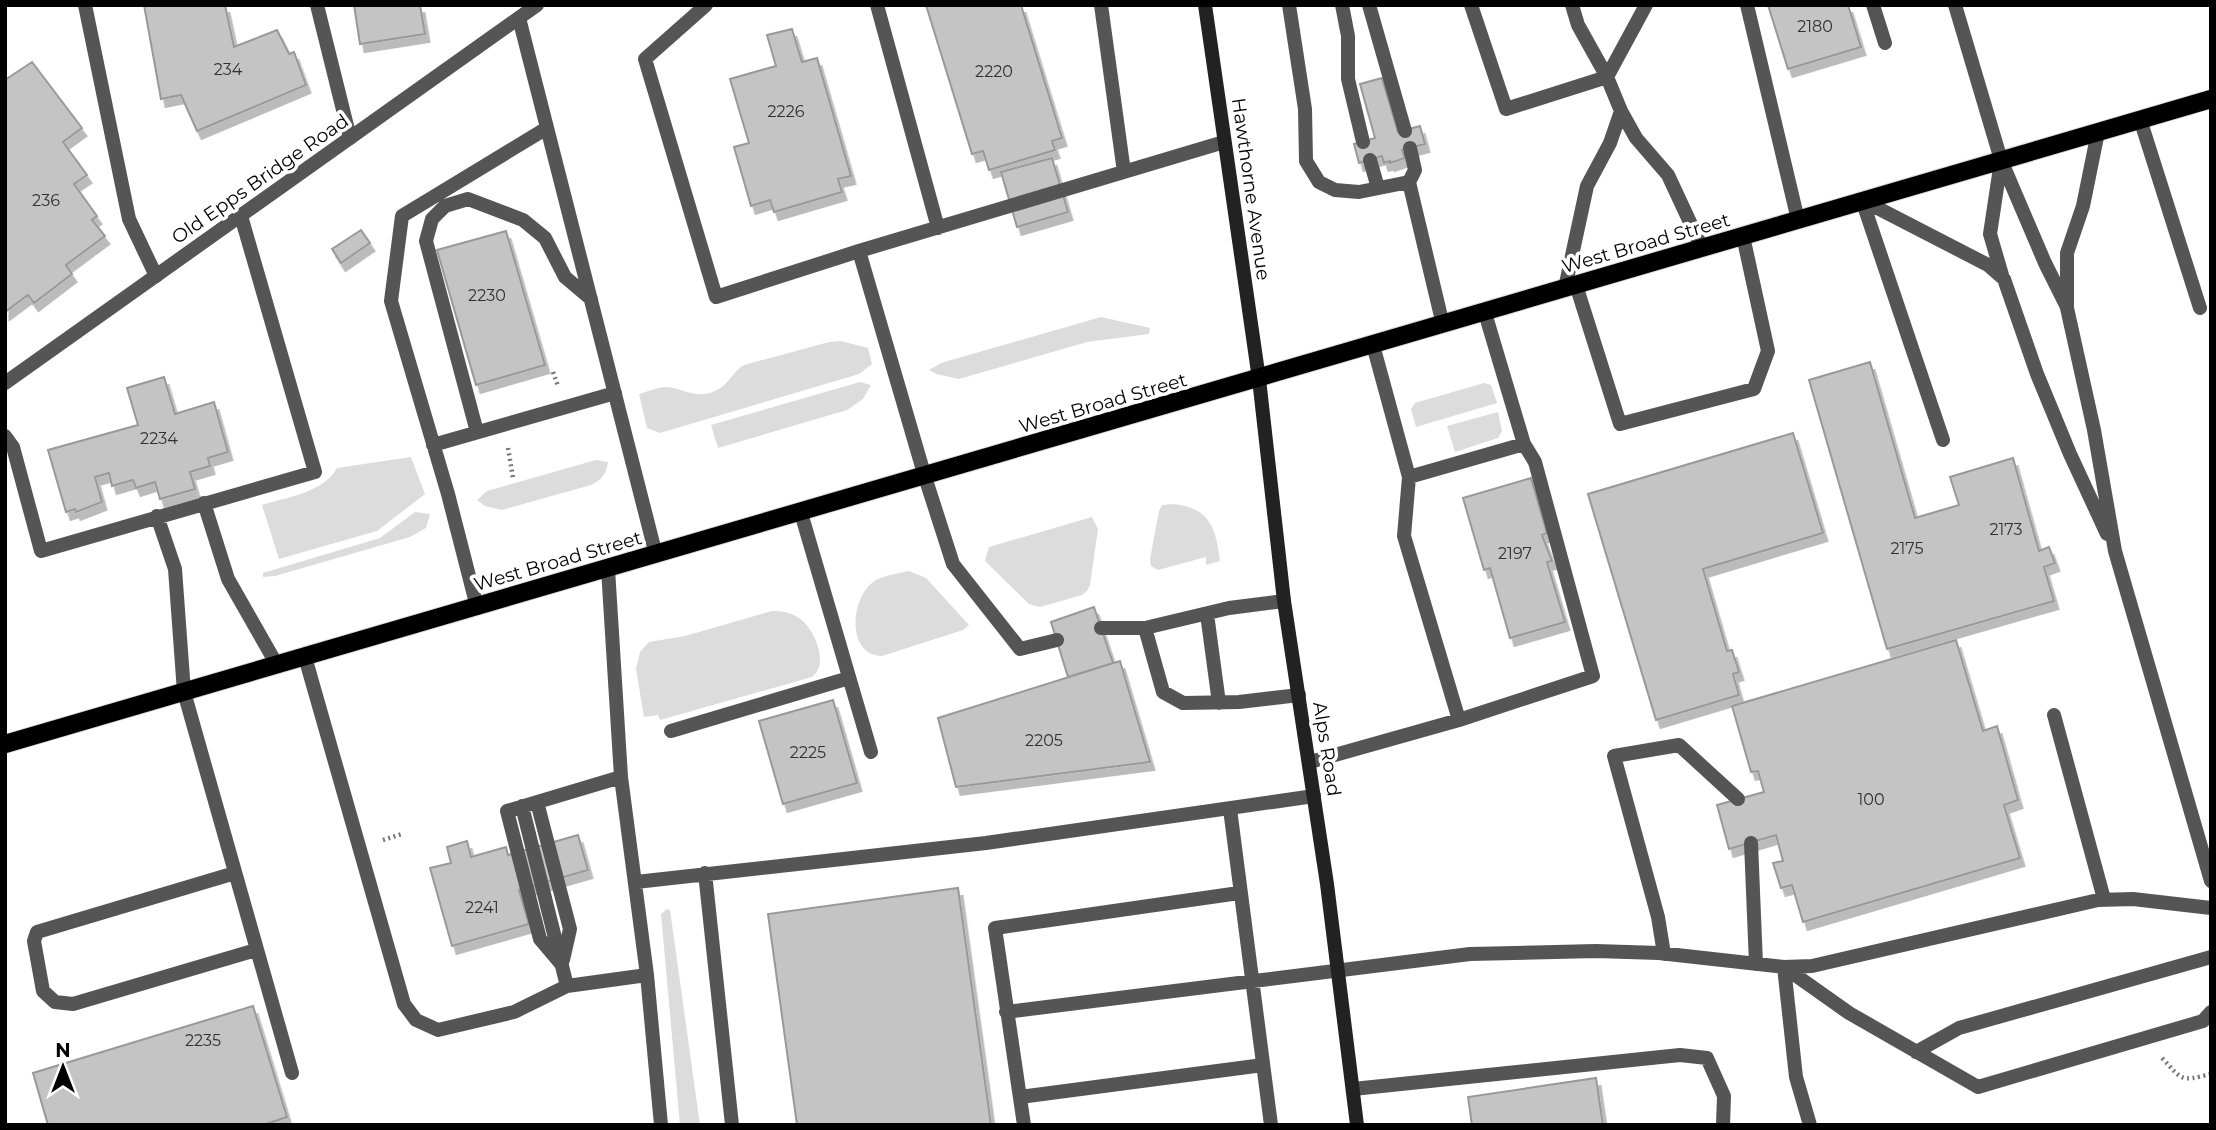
<svg xmlns="http://www.w3.org/2000/svg" width="2216" height="1130" viewBox="0 0 2216 1130" font-family="Montserrat,sans-serif">
  <style>
    .green { fill: #dcdcdc }
    .building { fill: #c4c4c4; stroke: #999; stroke-width: 2; filter: url(#shadow) }
    .lines { fill: none; stroke-linecap: round; stroke-linejoin: round }
    .primary-casing { stroke: #dbdbdb; stroke-width: 20 }
    .path { stroke: #777; stroke-width: 4.5; stroke-dasharray: 2 3.5; stroke-linecap: butt }
    .lane { stroke: #555; stroke-width: 14 }
    .street { stroke: #555; stroke-width: 14 }
    .secondary { stroke: #222; stroke-width: 14 }
    .primary { stroke: #000; stroke-width: 18 }
    .labels { text-anchor: middle; dominant-baseline: central; stroke-width: 7; stroke-linejoin: round; paint-order: stroke }
    .number-label { font-size: 16px; fill: #313131 }
    .street-label { font-size: 19px; fill: #000; stroke: #fff }
  </style>
  <defs>
    <filter id="shadow"><feDropShadow dx="4.5" dy="8" stdDeviation="0" flood-color="#0004"/></filter>
  </defs>
  <rect width="100%" height="100%" fill="#fff"/>
  <path class="green" d="M1101 317 1150 328 1149 334 1087 342 959 379 936 374 929 370 941 363Z
    M841 341 868 348 872 364 859 374 660 433 647 428 639 394C647 392 657 387 666 387 684 388 696 400 715 391 728 386 732 372 744 365L829 342Z
    M860 382 871 385 863 399 847 410 718 448 711 425Z
    M1484 383 1491 385 1497 403 1416 427 1411 409 1415 403Z
    M1498 412 1502 431 1498 438 1455 452 1447 426Z
    M411 457 425 494 377 531 279 559 262 505C287 497 323 493 337 468Z
    M596 460 608 462C606 474 602 480 591 485L502 510 485 506 477 500 487 491Z
    M1174 504C1210 508 1216 528 1220 561L1206 565V557L1158 570 1151 566 1150 559 1159 511 1162 505Z
    M415 512 430 514 426 528 410 537 275 576 263 577V573L380 538Z
    M1092 517 1098 529 1090 585 1087 591 1082 595 1040 607 1029 604 985 561 989 547Z
    M909 571 926 578 969 625 963 630 882 656C847 656 850 600 872 583 881 575 897 574 909 571Z
    M772 611C781 611 791 612 799 618 814 628 830 663 812 677L660 720 658 715 644 717 636 669 640 652 649 642 685 636Z
    M667 909 670 910 700 1125H680L661 914Z"/>
  <path class="building" d="M144 5H225L234 47 277 30 289 54 294 52 306 85 197 131 181 95 161 99Z
    M354 5H420L425 34 360 44Z
    M926 5H1021L1062 138 1052 141 1055 150 989 170 983 151 972 154Z
    M1768 5H1848L1861 47 1788 69Z
    M792 29 802 62 817 58 851 176 838 179 842 192 774 212 770 200 751 206 734 147 749 143 730 79 776 66 767 35Z
    M32 62 82 128 63 142 87 175 74 184 97 216 92 220 105 236 66 265 72 274 34 303 28 295 5 312V80Z
    M1382 78 1398 132 1420 126 1425 144 1402 150 1405 158 1390 163V161L1384 163 1382 156 1359 163 1354 144 1375 138 1360 84Z
    M1052 158 1068 212 1017 227 1001 172Z
    M361 230 370 243 341 263 332 249Z
    M506 231 545 365 476 385 437 250Z
    M1870 362 1915 518 1959 505 1950 477 2013 458 2039 551 2049 547 2055 563 2044 567 2054 601 1887 649 1809 380Z
    M164 377 175 414 214 402 228 452 208 458 210 466 190 472 195 489 160 499 155 482 136 488 133 480 112 486 109 473 95 477 102 502 76 512 75 509 66 512 48 450 138 425 127 388Z
    M1793 433 1823 533 1703 569 1727 651 1732 650 1739 672 1733 674 1739 695 1656 720 1588 494Z
    M1531 478 1547 533 1542 535 1552 561 1547 562 1565 622 1510 638 1490 568 1484 570 1463 498Z
    M1094 607 1113 663 1068 677 1051 622Z
    M1956 640 1983 731 1997 726 2018 800 2004 805 2020 858 1803 922 1792 885 1781 888 1773 863 1783 861 1776 835 1729 849 1717 805 1764 792 1758 771 1751 772 1732 706Z
    M1120 661 1150 762 956 787 938 718Z
    M833 700 857 783 783 804 759 721Z
    M578 835 588 870 519 890 529 924 452 946 430 868 451 863 447 847 467 841 471 857 506 847 508 855Z
    M958 888 991 1125H797L768 914Z
    M253 1006 287 1117 263 1125H48L33 1073Z
    M1596 1078 1603 1125H1472L1468 1097Z"/>
  <g class="lines">
    <g class="primary-casing">
      <path id="primary" d="M5 744 2211 99"/>
    </g>
    <path class="path" d="M553 372 558 386
      M508 448 513 478
      M383 840 402 834
      M2162 1058C2183 1080 2179 1082 2211 1074"/>
    <path class="lane" d="M85 5 129 219 156 276
      M317 5 350 138
      M706 5 645 59 716 297 859 251 1224 142
      M877 5 938 228
      M1101 5 1124 172
      M1289 5 1305 109 1306 161 1319 182 1335 190 1359 192 1409 182
      M1342 5 1348 36V79L1363 142
      M1369 5 1405 131
      M1471 5 1506 109 1607 77 1646 5
      M1572 5 1578 25 1607 77 1621 111 1636 138 1668 175 1702 248
      M1747 5 1798 220
      M1873 5 1885 43
      M1955 5 2001 160 2045 263 2066 305
      M519 18 656 555
      M2140 119 2200 308
      M2098 132 2083 206 2067 253V308L2094 430 2115 551 2211 881
      M1410 148 1415 170 1409 182 1443 325
      M1370 160 1378 188
      M2001 161 1990 234 2002 275
      M1862 200 1988 265 2004 279 2037 374 2070 454 2107 534
      M1862 200 1943 440
      M859 251 925 477 953 564 1020 649 1057 640
      M1576 285 1620 424 1754 389 1768 351 1743 236
      M1565 288 1587 186 1610 143 1621 111
      M1373 345 1409 477 1404 536 1459 720
      M477 432 426 241 432 219 445 206 468 199 523 220 545 238 565 277 591 299
      M5 436 13 447 41 551 315 472 241 216
      M433 445 615 393
      M1409 477 1524 444
      M204 503 228 579 277 665
      M801 513 871 752
      M157 516 175 569 184 692 292 1073
      M608 569 621 777 647 975 661 1125
      M477 607 448 494 391 301 402 216 547 128
      M1207 614 1219 703
      M1101 628H1145L1229 608 1284 601
      M1145 628 1163 692 1183 703 1239 702 1299 695
      M305 657 404 1004 416 1020 438 1030 514 1012 567 986 647 975
      M2054 715 2104 899
      M671 731 849 678
      M1310 762 1459 720 1593 676 1535 462 1524 444 1485 313
      M537 802 570 929 563 960
      M522 806 567 986
      M1230 809 1271 1125
      M1751 843 1756 964
      M235 873 37 932 34 941 43 991 55 1002 73 1004 256 950
      M705 873 732 1125
      M636 882 986 843 1314 796
      M1664 954 1658 917 1614 756 1679 745 1738 799
      M562 965 540 939 507 811 621 777
      M1784 967 1849 1013 1978 1087 2203 1021 2211 1012
      M1784 967 1796 1077 1810 1125
      M1006 1012 1470 954 1596 951 1659 953 1784 967 1812 966 2098 900 2133 899 2211 908
      M1916 1052 1959 1028 2211 957
      M1353 1089 1680 1055 1707 1058 1724 1096 1723 1125
      M1020 1097 1263 1065
      M1024 1125 995 928 1239 893"/>
    <path class="street" d="M5 383 537 5"/>
    <path class="secondary" d="M1205 5 1259 379 1284 601 1327 884 1357 1125"/>
    <use href="#primary" class="primary"/>
  </g>
  <g class="labels">
    <g class="number-label">
      <text x="1815" y="26">2180</text>
      <text x="228" y="69">234</text>
      <text x="994" y="71">2220</text>
      <text x="786" y="111">2226</text>
      <text x="46" y="200">236</text>
      <text x="487" y="295">2230</text>
      <text x="159" y="438">2234</text>
      <text x="2006" y="529">2173</text>
      <text x="1907" y="548">2175</text>
      <text x="1515" y="553">2197</text>
      <text x="1044" y="740">2205</text>
      <text x="808" y="752">2225</text>
      <text x="1871" y="799">100</text>
      <text x="482" y="907">2241</text>
      <text x="203" y="1040">2235</text>
    </g>
    <g class="street-label">
      <text transform="translate(260 179) rotate(-35)">Old Epps Bridge Road</text>
      <text transform="translate(1251 189) rotate(82)">Hawthorne Avenue</text>
      <text transform="translate(1646 243) rotate(-16)">West Broad Street</text>
      <text transform="translate(1103 403) rotate(-16)">West Broad Street</text>
      <text transform="translate(558 561) rotate(-16)">West Broad Street</text>
      <text transform="translate(1327 749) rotate(81)">Alps Road</text>
    </g>
  </g>
  <rect width="2216" height="1130" fill="none" stroke="#000000" stroke-width="14"/>
  <g transform="translate(63 1067)" stroke="#ffffff" stroke-width="5" paint-order="stroke">
  <path d="M0-5L12 26L0 18L-12 26Z" fill="#000000"/>
  <text y="-10" font-size="19" font-weight="bold" text-anchor="middle" fill="#000000">N</text>
  </g>
</svg>
